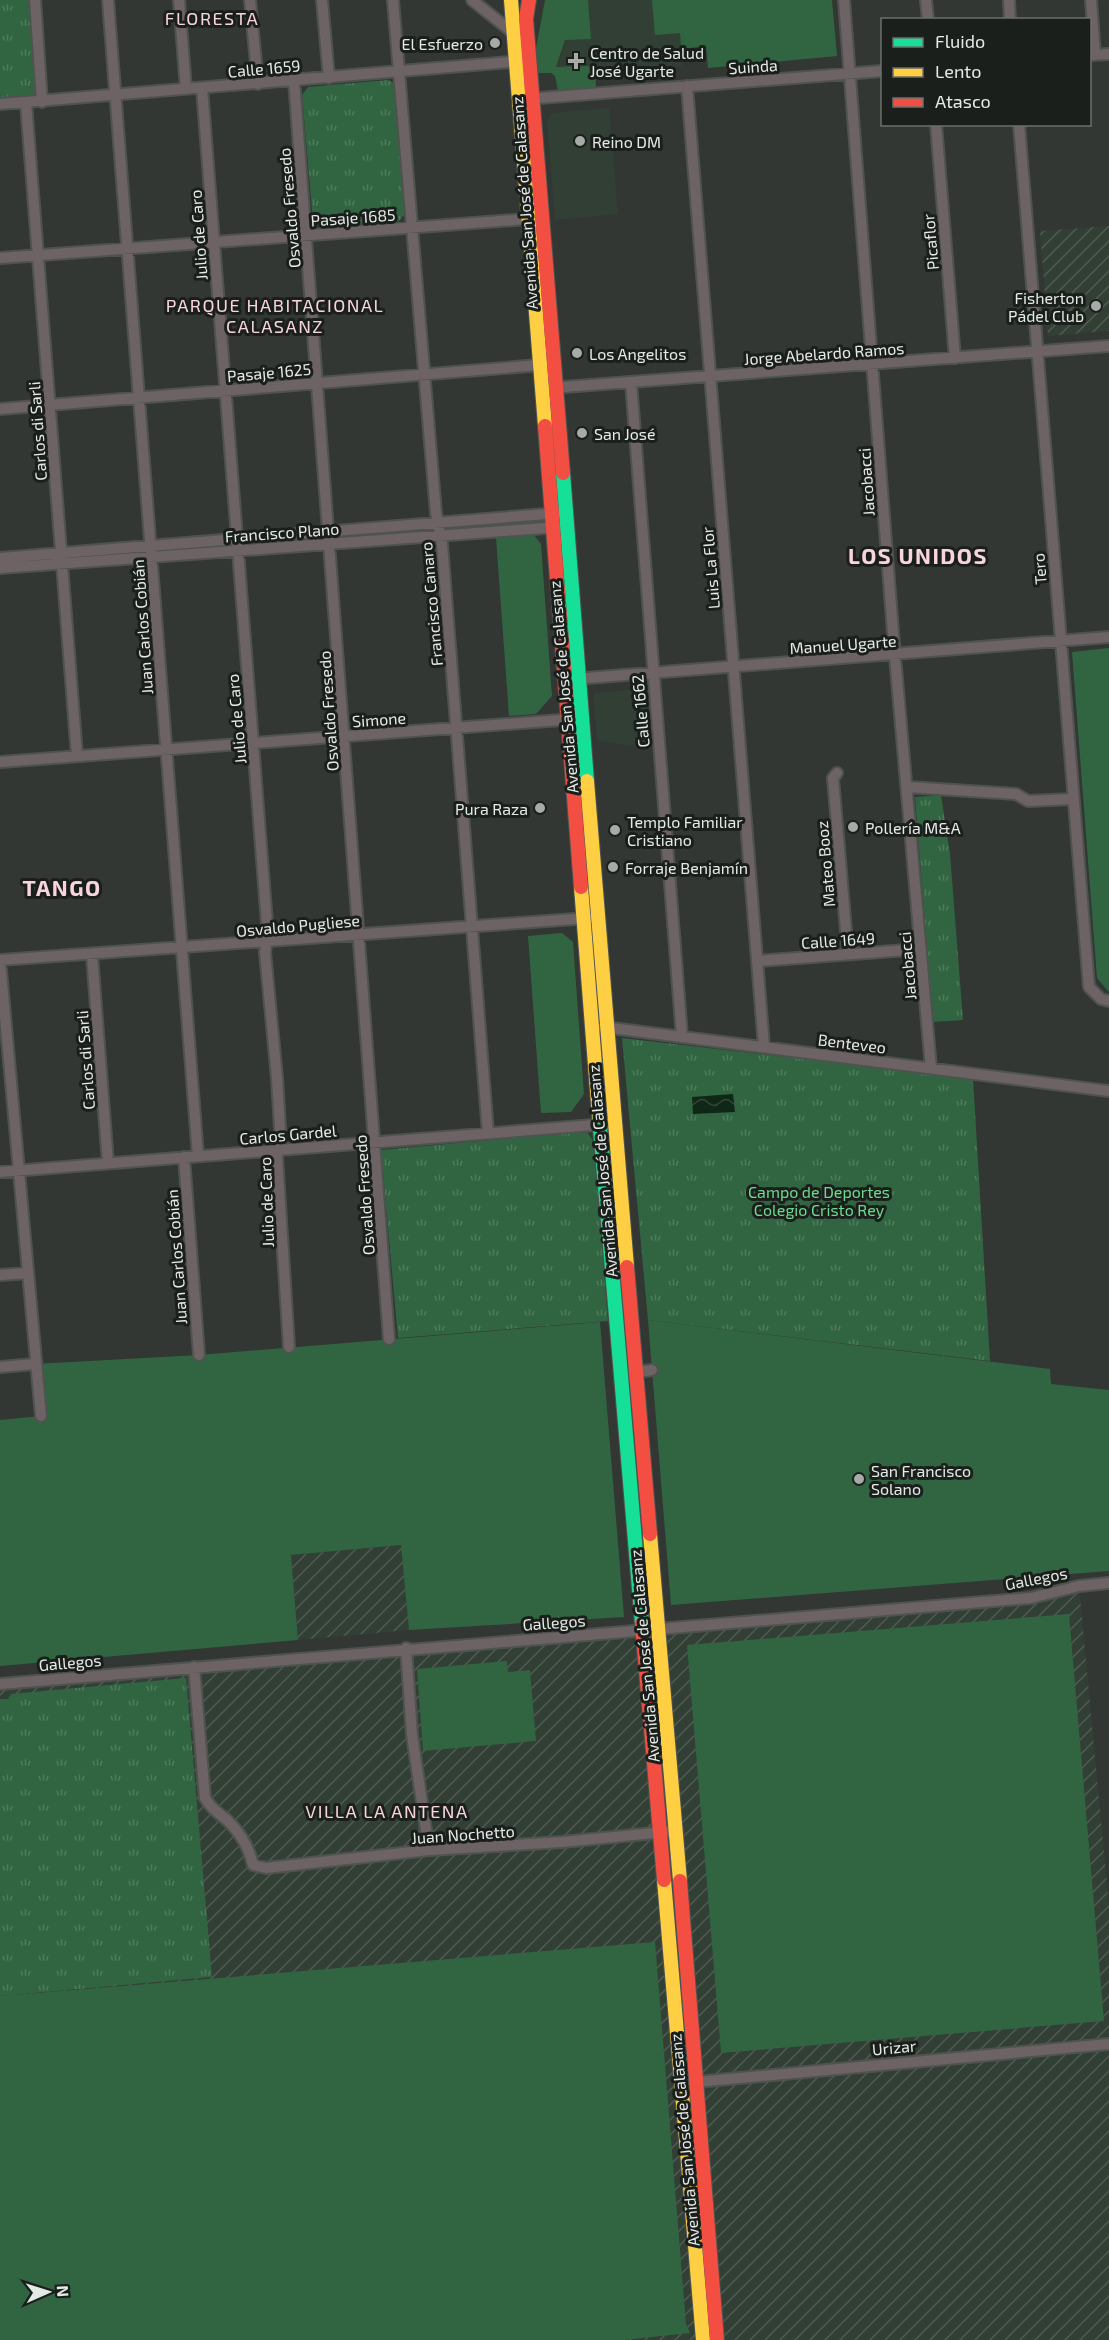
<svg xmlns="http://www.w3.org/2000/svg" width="1109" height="2340" viewBox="0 0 1109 2340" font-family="'Exo 2',sans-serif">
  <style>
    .built { fill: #323f35 }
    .industrial { fill: url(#industrial-furrows) }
    .green { fill: #316541 }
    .park { fill: url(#park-tufts) }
    .water { fill: url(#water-waves) }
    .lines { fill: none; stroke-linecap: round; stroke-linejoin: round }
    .street-casing { stroke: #4f5350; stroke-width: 14 }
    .fast-casing { stroke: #4f5350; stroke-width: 16 }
    .slow-casing { stroke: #4f5350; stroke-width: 16 }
    .jam-casing { stroke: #4f5350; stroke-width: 16 }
    .street { stroke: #6d6264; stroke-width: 10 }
    .fast { stroke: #16e098; stroke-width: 14 }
    .slow { stroke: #ffcf43; stroke-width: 14 }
    .jam { stroke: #f24e42; stroke-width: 14 }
    .poi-dot { fill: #a6aba7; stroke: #1b1f1c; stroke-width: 2 }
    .labels { text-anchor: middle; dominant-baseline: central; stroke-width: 6; stroke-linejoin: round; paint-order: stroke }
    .poi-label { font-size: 16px; fill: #e4eae5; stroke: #1b1f1c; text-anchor: start }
    .street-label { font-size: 16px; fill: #e4eae5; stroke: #1b1f1c }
    .park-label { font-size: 16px; fill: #6eda8f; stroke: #1b1f1c }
    .neighbourhood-label { font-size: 18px; letter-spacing: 1.5px; fill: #f8d5dd; stroke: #1b1f1c }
    .district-label { font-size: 22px; font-weight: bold; letter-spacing: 1.5px; fill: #f8d5dd; stroke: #1b1f1c }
  </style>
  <defs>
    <pattern id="industrial-furrows" width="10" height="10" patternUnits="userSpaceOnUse" patternTransform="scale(1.5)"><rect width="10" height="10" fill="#323f35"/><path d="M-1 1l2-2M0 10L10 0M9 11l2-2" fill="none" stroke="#505b52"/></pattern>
    <pattern id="park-tufts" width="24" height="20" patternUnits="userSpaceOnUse" patternTransform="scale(1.5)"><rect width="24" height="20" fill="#316541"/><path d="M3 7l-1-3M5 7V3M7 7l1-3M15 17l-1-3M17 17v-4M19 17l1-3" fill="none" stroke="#4f7b5c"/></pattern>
    <pattern id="water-waves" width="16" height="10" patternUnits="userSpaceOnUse" patternTransform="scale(1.5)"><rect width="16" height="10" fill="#0f2716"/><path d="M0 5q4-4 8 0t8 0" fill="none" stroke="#324638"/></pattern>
  </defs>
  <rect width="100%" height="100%" fill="#323733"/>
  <path class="built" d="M581 0H677L682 66 595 72V66L556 68Z
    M609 108 618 214 555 220 547 120 552 113Z
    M641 689 647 695 651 749 597 740 593 693Z"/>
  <path class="industrial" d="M1109 226V331L1048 336 1040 231Z
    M402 1545 409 1630 298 1640 291 1555Z
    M1079 1586 1109 1906V2340H0V1684L1031 1598Z"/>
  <path class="green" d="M545 0H588L591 39 565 40 556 67 595 66 596 89 561 92 558 90 555 76 551 73H537L536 48Z
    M652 0H832L837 56 708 68 706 46 681 49 680 33 655 35Z
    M534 535 541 544 552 696 536 714 509 716 496 538Z
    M1109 648V992L1097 978 1072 652Z
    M562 933 573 942 584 1094 571 1112 541 1113 528 936Z
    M648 1320 1050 1369 1051 1384 1109 1390V1571L671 1605Z
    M600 1322 624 1617 409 1630 401 1545 291 1555 298 1640 0 1666V1420L41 1416 35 1364 199 1355Z
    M1069 1614 1104 2021 721 2053 687 1645Z
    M507 1661 508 1672 530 1670 536 1741 423 1751 417 1669Z
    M655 1942 686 2324 690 2333 623 2340H0V1996Z"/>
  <path class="park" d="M0 0H35L42 102 0 104Z
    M388 80 394 83 405 213 399 221 320 227 313 221 302 95 308 87Z
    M941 795 950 854 963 1020 933 1022 915 797Z
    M622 1038 973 1079 990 1361 648 1320Z
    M578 1132H587L594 1142 608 1321 398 1338 381 1150Z
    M186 1678 212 1977 0 1996V1699H8L11 1694Z"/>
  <path class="water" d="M733 1094 735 1112 693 1114 692 1097Z"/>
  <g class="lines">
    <g class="street-casing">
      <path id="street" d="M35 0 42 102
        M108 0 198 1156
        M179 0 186 89
        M250 0 258 84
        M322 0 329 78
        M393 0 436 513 442 544 488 1133
        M472 0 516 35
        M844 0 894 645 931 1068
        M926 0 928 20
        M1009 0 1010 20
        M1091 0 1095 55
        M1090 55 1109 54
        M294 80 389 1339
        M687 86 764 1047
        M202 88 268 936 265 952 277 1078 281 1145 277 1157 289 1347
        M527 99 882 71
        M26 103 77 756
        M0 104 523 61
        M936 124 955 358
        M1019 124 1089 987 1101 999 1109 1001
        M0 258 528 219
        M631 382 682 1037
        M550 388 1109 346
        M0 409 540 365
        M0 558 559 513
        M0 568 559 527
        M574 679 1109 637
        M0 762 574 719
        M837 773 833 778 848 954
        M907 787 1016 794 1028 801 1073 799
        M92 955 108 1163
        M0 960 589 918
        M0 960 41 1416
        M757 961 921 949
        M603 1027 1109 1091
        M184 1157 199 1355
        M0 1172 607 1124
        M0 1275 28 1273
        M0 1367 35 1364
        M636 1372 652 1370
        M406 1648 412 1735 429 1850
        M194 1667 205 1798C211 1808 217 1812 226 1819 240 1832 249 1847 253 1865L266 1868 429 1850 562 1842 675 1831
        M0 1684 1031 1598 1079 1586 1109 1583
        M696 2082 1109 2044"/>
    </g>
    <g class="fast-casing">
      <path id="fast" d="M563 473 587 781
        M599 1116 642 1624"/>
    </g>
    <g class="slow-casing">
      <path id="slow" d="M511 0 545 426
        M587 781 627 1267
        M581 887 599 1116
        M650 1534 680 1881
        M664 1880 703 2340"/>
    </g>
    <g class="jam-casing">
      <path id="jam" d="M529 0 526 19 563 473
        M545 426 581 887
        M627 1267 650 1534
        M642 1624 664 1880
        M680 1881 717 2340"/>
    </g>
    <use href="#street" class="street"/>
    <use href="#fast" class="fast"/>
    <use href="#slow" class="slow"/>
    <use href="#jam" class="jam"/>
  </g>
  <g class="poi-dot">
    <circle cx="495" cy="43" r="6"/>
    <path d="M573 52h6v6h6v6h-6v6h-6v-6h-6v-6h6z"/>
    <circle cx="580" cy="141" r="6"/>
    <circle cx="1096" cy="306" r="6"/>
    <circle cx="577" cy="353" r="6"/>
    <circle cx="582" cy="433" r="6"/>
    <circle cx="540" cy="808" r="6"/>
    <circle cx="853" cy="827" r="6"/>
    <circle cx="615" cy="830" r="6"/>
    <circle cx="613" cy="867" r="6"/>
    <circle cx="859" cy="1479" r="6"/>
  </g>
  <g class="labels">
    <g class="poi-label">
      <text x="483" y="43" text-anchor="end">El Esfuerzo</text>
      <text x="590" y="52">Centro de Salud<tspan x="590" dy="18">José Ugarte</tspan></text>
      <text x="592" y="141">Reino DM</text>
      <text x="1084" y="297" text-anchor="end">Fisherton<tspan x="1084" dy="18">Pádel Club</tspan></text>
      <text x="589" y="353">Los Angelitos</text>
      <text x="594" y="433">San José</text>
      <text x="528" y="808" text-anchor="end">Pura Raza</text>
      <text x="627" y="821">Templo Familiar<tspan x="627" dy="18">Cristiano</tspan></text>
      <text x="865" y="827">Pollería M&amp;A</text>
      <text x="625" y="867">Forraje Benjamín</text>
      <text x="871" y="1470">San Francisco<tspan x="871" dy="18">Solano</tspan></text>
    </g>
    <g class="street-label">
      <text transform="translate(753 66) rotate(-4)">Suinda</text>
      <text transform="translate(264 68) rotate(-5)">Calle 1659</text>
      <text transform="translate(524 203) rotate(-94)">Avenida San José de Calasanz</text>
      <text transform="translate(289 208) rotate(-95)">Osvaldo Fresedo</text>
      <text transform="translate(353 217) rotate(-4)">Pasaje 1685</text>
      <text transform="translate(198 235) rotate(-94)">Julio de Caro</text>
      <text transform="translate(930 242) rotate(-95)">Picaflor</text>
      <text transform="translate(824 353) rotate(-4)">Jorge Abelardo Ramos</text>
      <text transform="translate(269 372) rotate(-5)">Pasaje 1625</text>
      <text transform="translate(37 431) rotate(-94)">Carlos di Sarli</text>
      <text transform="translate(866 482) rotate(-94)">Jacobacci</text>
      <text transform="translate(282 532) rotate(-4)">Francisco Plano</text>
      <text transform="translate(710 568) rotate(-95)">Luis La Flor</text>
      <text transform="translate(1039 569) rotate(-95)">Tero</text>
      <text transform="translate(431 604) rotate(-95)">Francisco Canaro</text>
      <text transform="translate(142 627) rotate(-94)">Juan Carlos Cobián</text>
      <text transform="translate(843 644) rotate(-4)">Manuel Ugarte</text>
      <text transform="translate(563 687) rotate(-95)">Avenida San José de Calasanz</text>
      <text transform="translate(328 711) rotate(-94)">Osvaldo Fresedo</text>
      <text transform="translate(640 711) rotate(-95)">Calle 1662</text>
      <text transform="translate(236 719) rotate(-95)">Julio de Caro</text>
      <text transform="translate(379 719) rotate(-4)">Simone</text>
      <text transform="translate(825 864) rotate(-95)">Mateo Booz</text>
      <text transform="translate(298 925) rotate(-5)">Osvaldo Pugliese</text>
      <text transform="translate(838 940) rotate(-4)">Calle 1649</text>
      <text transform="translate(907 966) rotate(-95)">Jacobacci</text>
      <text transform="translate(852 1043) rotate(7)">Benteveo</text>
      <text transform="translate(85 1060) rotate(-94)">Carlos di Sarli</text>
      <text transform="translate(288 1134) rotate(-5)">Carlos Gardel</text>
      <text transform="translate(602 1171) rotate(-95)">Avenida San José de Calasanz</text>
      <text transform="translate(364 1195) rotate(-94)">Osvaldo Fresedo</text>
      <text transform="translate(266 1202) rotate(-92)">Julio de Caro</text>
      <text transform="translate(176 1257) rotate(-94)">Juan Carlos Cobián</text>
      <text transform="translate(1036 1578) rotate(-11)">Gallegos</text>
      <text transform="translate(554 1622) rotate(-4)">Gallegos</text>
      <text transform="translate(644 1656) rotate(-95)">Avenida San José de Calasanz</text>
      <text transform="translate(70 1662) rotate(-5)">Gallegos</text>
      <text transform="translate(463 1834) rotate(-4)">Juan Nochetto</text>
      <text transform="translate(894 2047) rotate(-5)">Urizar</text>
      <text transform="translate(684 2140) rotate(-95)">Avenida San José de Calasanz</text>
    </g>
    <g class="park-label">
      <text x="819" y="1191">Campo de Deportes<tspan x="819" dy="18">Colegio Cristo Rey</tspan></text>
    </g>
    <g class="neighbourhood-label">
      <text x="212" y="18">FLORESTA</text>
      <text x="275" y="305">PARQUE HABITACIONAL<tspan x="275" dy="21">CALASANZ</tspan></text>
      <text x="387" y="1811">VILLA LA ANTENA</text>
    </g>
    <g class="district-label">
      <text x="918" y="555">LOS UNIDOS</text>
      <text x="62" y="887">TANGO</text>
    </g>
  </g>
  <rect x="881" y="18" width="210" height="108" fill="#1b1f1c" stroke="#6b706c" stroke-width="1.5"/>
  <rect x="893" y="38" width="30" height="9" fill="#16e098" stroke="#6b706c" stroke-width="1.5"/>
  <text x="935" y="48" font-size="18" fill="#e4eae5">Fluido</text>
  <rect x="893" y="68" width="30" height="9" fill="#ffcf43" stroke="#6b706c" stroke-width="1.5"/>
  <text x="935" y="78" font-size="18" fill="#e4eae5">Lento</text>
  <rect x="893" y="98" width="30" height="9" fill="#f24e42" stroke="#6b706c" stroke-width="1.5"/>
  <text x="935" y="108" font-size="18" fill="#e4eae5">Atasco</text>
  <g transform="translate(48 2292) rotate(87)" stroke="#1b1f1c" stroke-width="4.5" paint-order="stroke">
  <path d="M0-4.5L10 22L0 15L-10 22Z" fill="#e4eae5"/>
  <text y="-9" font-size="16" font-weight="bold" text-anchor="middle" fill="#e4eae5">N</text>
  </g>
</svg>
